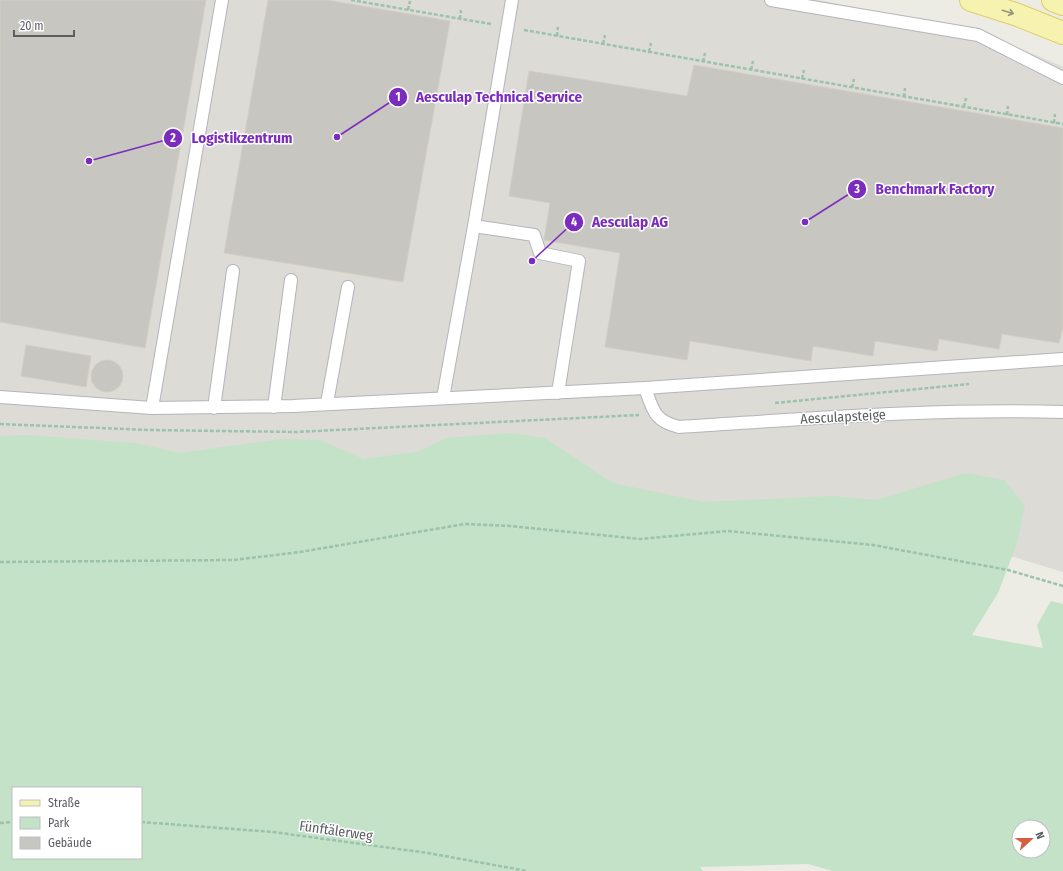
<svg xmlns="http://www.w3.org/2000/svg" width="1063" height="871" viewBox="0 0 1063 871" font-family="'Fira Sans Condensed',sans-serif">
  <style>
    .industrial { fill: #dcdbd6 }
    .green { fill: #c3e2c7; fill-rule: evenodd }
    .building { fill: #c8c6c1; stroke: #d1cec3 }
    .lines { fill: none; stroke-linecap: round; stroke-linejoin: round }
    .lane-casing { stroke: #b4b5ba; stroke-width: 14 }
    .primary-casing { stroke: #e2ce68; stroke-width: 24 }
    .path { stroke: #9dc2ac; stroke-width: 2.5; stroke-dasharray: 4 2; stroke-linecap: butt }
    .lane { stroke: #fff; stroke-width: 12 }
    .primary { stroke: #f6f3b0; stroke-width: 22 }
    .oneway { stroke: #92927e }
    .labels { text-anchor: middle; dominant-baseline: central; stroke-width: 3; stroke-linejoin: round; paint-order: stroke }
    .street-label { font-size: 14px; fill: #5c5e63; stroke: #fff }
    .leader { fill: none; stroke: #7b2cbf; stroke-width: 1.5 }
    .callout-dot { fill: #7b2cbf; stroke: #fff; stroke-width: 1.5 }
    .mark-label { font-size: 12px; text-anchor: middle; font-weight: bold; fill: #fff }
    .callout-label { font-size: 15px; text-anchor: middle; font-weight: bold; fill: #7b2cbf; stroke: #fff; stroke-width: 3; stroke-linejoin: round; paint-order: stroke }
  </style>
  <rect width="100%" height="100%" fill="#edece4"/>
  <path class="industrial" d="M0 0H818L979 31 1059 65 1063 67V572L1007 555 0 456Z"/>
  <path class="green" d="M510 433 545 438 613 483 703 502 832 496 877 500 965 473 1004 480 1025 506 1016 546 998 593 972 635 1043 648 1037 625 1051 601 1063 604V871H833L808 864 700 867 703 871H0V436L27 435 135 443 180 453 282 439 320 440 363 459 417 452 447 438ZM13 788H141V858H13ZM1019 827H1043V851H1019Z"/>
  <path class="building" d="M0 0H206L145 348 0 322Z
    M268 0H327L450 21 403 282 224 253Z
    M694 65 1063 128V327L1059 343 1002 334 999 349 939 339 937 351 875 341 873 356 813 346 811 361 690 341 687 360 605 347 620 253 544 240 550 203 509 196 529 71 687 96Z
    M26 345 91 356 86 387 21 376Z
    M91 376a16 16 0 1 1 32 0a16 16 0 1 1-32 0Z"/>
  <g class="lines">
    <g class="lane-casing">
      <path id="lane" d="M771 0 978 35 1063 78
        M474 226 534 235 540 253 579 261 558 393
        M645 388C653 410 654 421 679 427 807 419 935 408 1063 412
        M0 397 152 408 293 406 645 388 1063 359
        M443 398 474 226 512 0
        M327 403 348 287
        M274 407 291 280
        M152 408 222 0
        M214 408 233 271"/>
    </g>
    <g class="primary-casing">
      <path id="primary" d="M971 0 1015 14 1063 33
        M1053 0 1063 4"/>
    </g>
    <path class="path" d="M351 0 491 24
      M408 10 410 1
      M460 19 461 10
      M524 30 1063 124
      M557 36 558 27
      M603 44 605 35
      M649 52 651 43
      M703 62 705 53
      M751 70 753 61
      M802 79 804 70
      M852 88 854 79
      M904 97 905 88
      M964 107 966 98
      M1007 115 1008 106
      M1054 123 1055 114
      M775 403 969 384
      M0 424 149 430 296 432 639 415
      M0 562 234 560 300 552 465 524 510 526 640 539 728 531 873 545 1008 570 1063 586
      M141 822 273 832 428 853 527 871
      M0 823 13 822"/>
    <use href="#lane" class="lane"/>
    <use href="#primary" class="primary"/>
  </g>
  <defs><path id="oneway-shaft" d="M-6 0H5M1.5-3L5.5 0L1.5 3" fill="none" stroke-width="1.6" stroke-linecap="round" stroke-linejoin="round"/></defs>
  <use class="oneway" href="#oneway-shaft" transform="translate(1008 12) rotate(17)"/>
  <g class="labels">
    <g class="street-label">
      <text transform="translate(843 417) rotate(-3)">Aesculapsteige</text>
      <text transform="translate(336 831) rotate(8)">Fünftälerweg</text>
    </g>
  </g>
  <path class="leader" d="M337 137L398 97M89 161L173 138M805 222L857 189M532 261L574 222"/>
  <g class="callout-dot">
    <circle cx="337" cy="137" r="4"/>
    <circle cx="89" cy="161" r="4"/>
    <circle cx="805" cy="222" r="4"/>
    <circle cx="532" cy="261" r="4"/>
    <circle cx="398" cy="97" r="10"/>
    <circle cx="173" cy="138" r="10"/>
    <circle cx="857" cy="189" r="10"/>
    <circle cx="574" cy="222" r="10"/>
  </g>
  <g class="mark-label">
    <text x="398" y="101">1</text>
    <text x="173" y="142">2</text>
    <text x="857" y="193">3</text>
    <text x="574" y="226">4</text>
  </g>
  <g class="callout-label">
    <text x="499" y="102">Aesculap Technical Service</text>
    <text x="242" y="143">Logistikzentrum</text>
    <text x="935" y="194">Benchmark Factory</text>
    <text x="630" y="227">Aesculap AG</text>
  </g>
  <rect x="12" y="787" width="130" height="72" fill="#ffffff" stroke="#bebfc1"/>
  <rect x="20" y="800" width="20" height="6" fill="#f6f3b0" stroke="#bebfc1"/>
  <text x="48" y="807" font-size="12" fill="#5c5e63">Straße</text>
  <rect x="20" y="817" width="20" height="12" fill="#c3e2c7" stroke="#bebfc1"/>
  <text x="48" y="827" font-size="12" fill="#5c5e63">Park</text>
  <rect x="20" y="837" width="20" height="12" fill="#c8c6c1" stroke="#bebfc1"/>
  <text x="48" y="847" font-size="12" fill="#5c5e63">Gebäude</text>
  <g transform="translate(1031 839) rotate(68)"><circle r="19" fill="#ffffff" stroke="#bebfc1"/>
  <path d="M0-3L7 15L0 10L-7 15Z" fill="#d65e41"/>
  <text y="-6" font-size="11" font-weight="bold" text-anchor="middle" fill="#5c5e63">N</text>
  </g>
  <path d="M14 30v6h60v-6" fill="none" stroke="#5c5e63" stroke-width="2"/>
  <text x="20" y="30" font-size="12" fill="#5c5e63" stroke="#ffffff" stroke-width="3" paint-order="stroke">20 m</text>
</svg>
